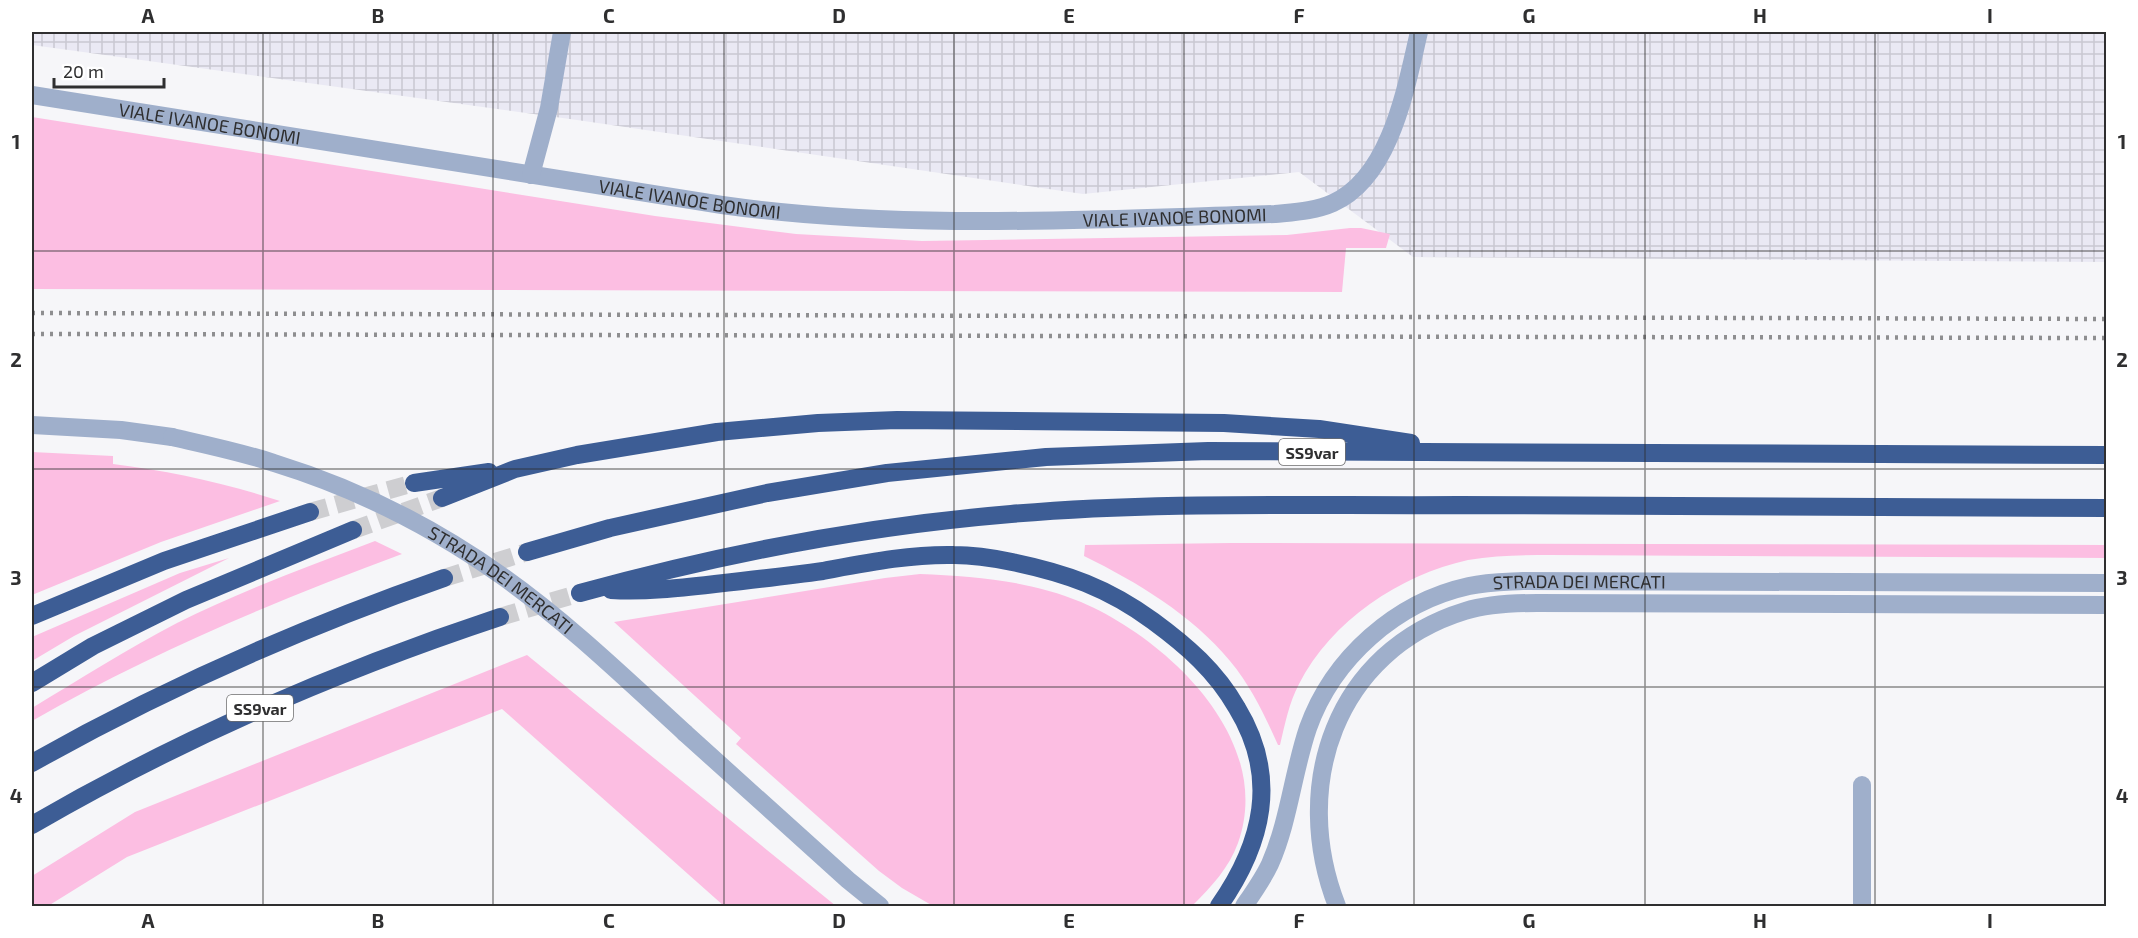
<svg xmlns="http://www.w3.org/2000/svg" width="2138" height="938" viewBox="0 0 2138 938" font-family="'Exo 2',sans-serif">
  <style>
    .industrial { fill: url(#industrial-grid) }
    .grass { fill: #fcbee2 }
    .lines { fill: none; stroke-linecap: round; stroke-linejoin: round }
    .highway-tunnel { stroke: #ceced1; stroke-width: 18; stroke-dasharray: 18 9; stroke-linecap: butt }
    .minor { stroke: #9fafcb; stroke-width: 18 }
    .highway { stroke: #3d5d95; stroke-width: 18 }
    .rail { stroke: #8e8e90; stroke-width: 4.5; stroke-dasharray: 3 6; stroke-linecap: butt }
    .minor-bridge { stroke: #9fafcb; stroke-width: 18 }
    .grid { fill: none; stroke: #2f2f30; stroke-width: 1.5; stroke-opacity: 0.55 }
    .labels { text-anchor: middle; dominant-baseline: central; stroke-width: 6; stroke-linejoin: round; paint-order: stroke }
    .shield { fill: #fff; stroke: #6d6d6e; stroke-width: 1.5 }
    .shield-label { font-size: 16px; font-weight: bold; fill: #2f2f30 }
    .street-label { font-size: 18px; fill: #2f2f30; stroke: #fff }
    .neatline { fill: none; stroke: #2f2f30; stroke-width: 2 }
    .grid-label { font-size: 20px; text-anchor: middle; font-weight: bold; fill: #2f2f30 }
  </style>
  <defs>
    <pattern id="industrial-grid" width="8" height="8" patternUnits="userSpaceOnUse" patternTransform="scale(1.5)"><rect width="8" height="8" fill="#eae9f4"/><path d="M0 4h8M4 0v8" fill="none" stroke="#c9c8d2"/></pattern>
  </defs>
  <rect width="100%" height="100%" fill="#f6f6f9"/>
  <path class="industrial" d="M32 32H2106V262L1413 257 1299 172 1083 194 577 120 32 45Z"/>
  <path class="grass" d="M32 117 655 216 796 234 922 241 1287 235 1350 228H1361L1390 234 1386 248H1346L1342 292 32 289Z
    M32 452 113 456V464C170 471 225 483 280 501L161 542 32 595Z
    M375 541 402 554C275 601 149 654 32 721V708C80 679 127 649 177 623 241 591 309 566 375 541Z
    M1231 543 2106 545V558L1550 555C1523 555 1495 555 1468 560 1400 575 1331 621 1299 684 1289 703 1285 724 1280 745H1278C1265 716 1251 686 1230 661 1192 615 1137 582 1084 556L1085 545Z
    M229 558 74 636 32 661V637L180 573Z
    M920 574C975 576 1030 581 1081 602 1167 639 1275 739 1238 843 1229 868 1211 887 1193 905L933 906 902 888 879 871 736 744 741 738 614 622 885 578Z
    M527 655 836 906H724L502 709 127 857 48 906H32V876L135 812Z"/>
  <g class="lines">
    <path class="highway-tunnel" d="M310 512 414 483
      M353 530 442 498
      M444 578 527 552
      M500 617 580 593"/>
    <g class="minor">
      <path id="s1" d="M32 95 722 205C905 231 1091 219 1275 214 1294 212 1315 211 1333 203 1391 177 1406 87 1419 32"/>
      <path d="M531 175 549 108 562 32"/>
      <path d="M32 425 121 430 172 437"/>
      <path d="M685 733 848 880 880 906"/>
      <path id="s2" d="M1244 906C1253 893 1263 879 1270 864 1289 821 1293 772 1308 728 1333 658 1396 602 1469 586 1487 582 1505 582 1523 581L2106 583"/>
      <path d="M1337 906C1290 786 1335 651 1465 611 1488 604 1513 603 1537 603L2106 605"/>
      <path d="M1862 906V785"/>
    </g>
    <path class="highway" d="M414 483 489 472
      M442 498 515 469 577 455 717 432 818 423 897 420 1224 423 1319 429 1411 443
      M527 552 610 528 767 493 887 473 1046 457 1208 451 2106 455
      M611 590C646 592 680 588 715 584 751 580 787 576 823 571 866 563 910 554 954 555 973 555 993 558 1012 562 1066 573 1108 588 1153 621 1187 646 1216 671 1237 708 1279 777 1263 843 1219 906
      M580 593C721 554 866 526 1011 514 1160 501 1310 506 1459 505 1675 505 1891 507 2106 508
      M32 616 164 561 310 512
      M32 683 93 646 186 600 353 530
      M32 763C163 689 301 628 444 578
      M32 825C180 739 337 671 500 617"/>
    <path class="rail" d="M32 313 2106 319
      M32 334 2106 338"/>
    <path class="minor-bridge" id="s3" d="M172 437C207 445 241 452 274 463 355 488 433 527 502 576 567 622 626 679 685 733"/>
  </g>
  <path class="grid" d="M263 32V906M493 32V906M724 32V906M954 32V906M1184 32V906M1414 32V906M1645 32V906M1875 32V906M32 251H2106M32 469H2106M32 687H2106"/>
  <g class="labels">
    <g class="shield">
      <rect x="1279" y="439" width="66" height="26" rx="4.5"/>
      <rect x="227" y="695" width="66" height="26" rx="4.5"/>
    </g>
    <g class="shield-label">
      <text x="1312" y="452">SS9var</text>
      <text x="260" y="708">SS9var</text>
    </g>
    <g class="street-label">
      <text stroke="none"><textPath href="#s1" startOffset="180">VIALE IVANOE BONOMI</textPath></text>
      <text stroke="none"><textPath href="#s1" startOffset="666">VIALE IVANOE BONOMI</textPath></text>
      <text stroke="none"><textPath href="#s1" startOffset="1152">VIALE IVANOE BONOMI</textPath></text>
      <text stroke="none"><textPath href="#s3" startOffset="362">STRADA DEI MERCATI</textPath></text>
      <text stroke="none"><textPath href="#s2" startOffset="525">STRADA DEI MERCATI</textPath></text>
    </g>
  </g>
  <rect width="2138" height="938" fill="none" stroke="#ffffff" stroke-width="66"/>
  <path d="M54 78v9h110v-9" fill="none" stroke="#2f2f30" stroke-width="3"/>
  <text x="63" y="78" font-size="18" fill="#2f2f30" stroke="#ffffff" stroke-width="4.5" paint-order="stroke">20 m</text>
  <rect x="33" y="33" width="2072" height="872" class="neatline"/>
  <g class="grid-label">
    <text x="148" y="23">A</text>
    <text x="378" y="23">B</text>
    <text x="609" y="23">C</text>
    <text x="839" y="23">D</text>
    <text x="1069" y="23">E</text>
    <text x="1299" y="23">F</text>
    <text x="1529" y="23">G</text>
    <text x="1760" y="23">H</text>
    <text x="1990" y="23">I</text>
    <text x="16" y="149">1</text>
    <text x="2122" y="149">1</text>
    <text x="16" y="367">2</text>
    <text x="2122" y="367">2</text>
    <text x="16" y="585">3</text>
    <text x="2122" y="585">3</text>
    <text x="16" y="803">4</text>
    <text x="2122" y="803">4</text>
    <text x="148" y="928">A</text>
    <text x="378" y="928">B</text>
    <text x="609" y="928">C</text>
    <text x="839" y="928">D</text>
    <text x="1069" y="928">E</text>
    <text x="1299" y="928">F</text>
    <text x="1529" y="928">G</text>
    <text x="1760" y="928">H</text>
    <text x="1990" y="928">I</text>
  </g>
</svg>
